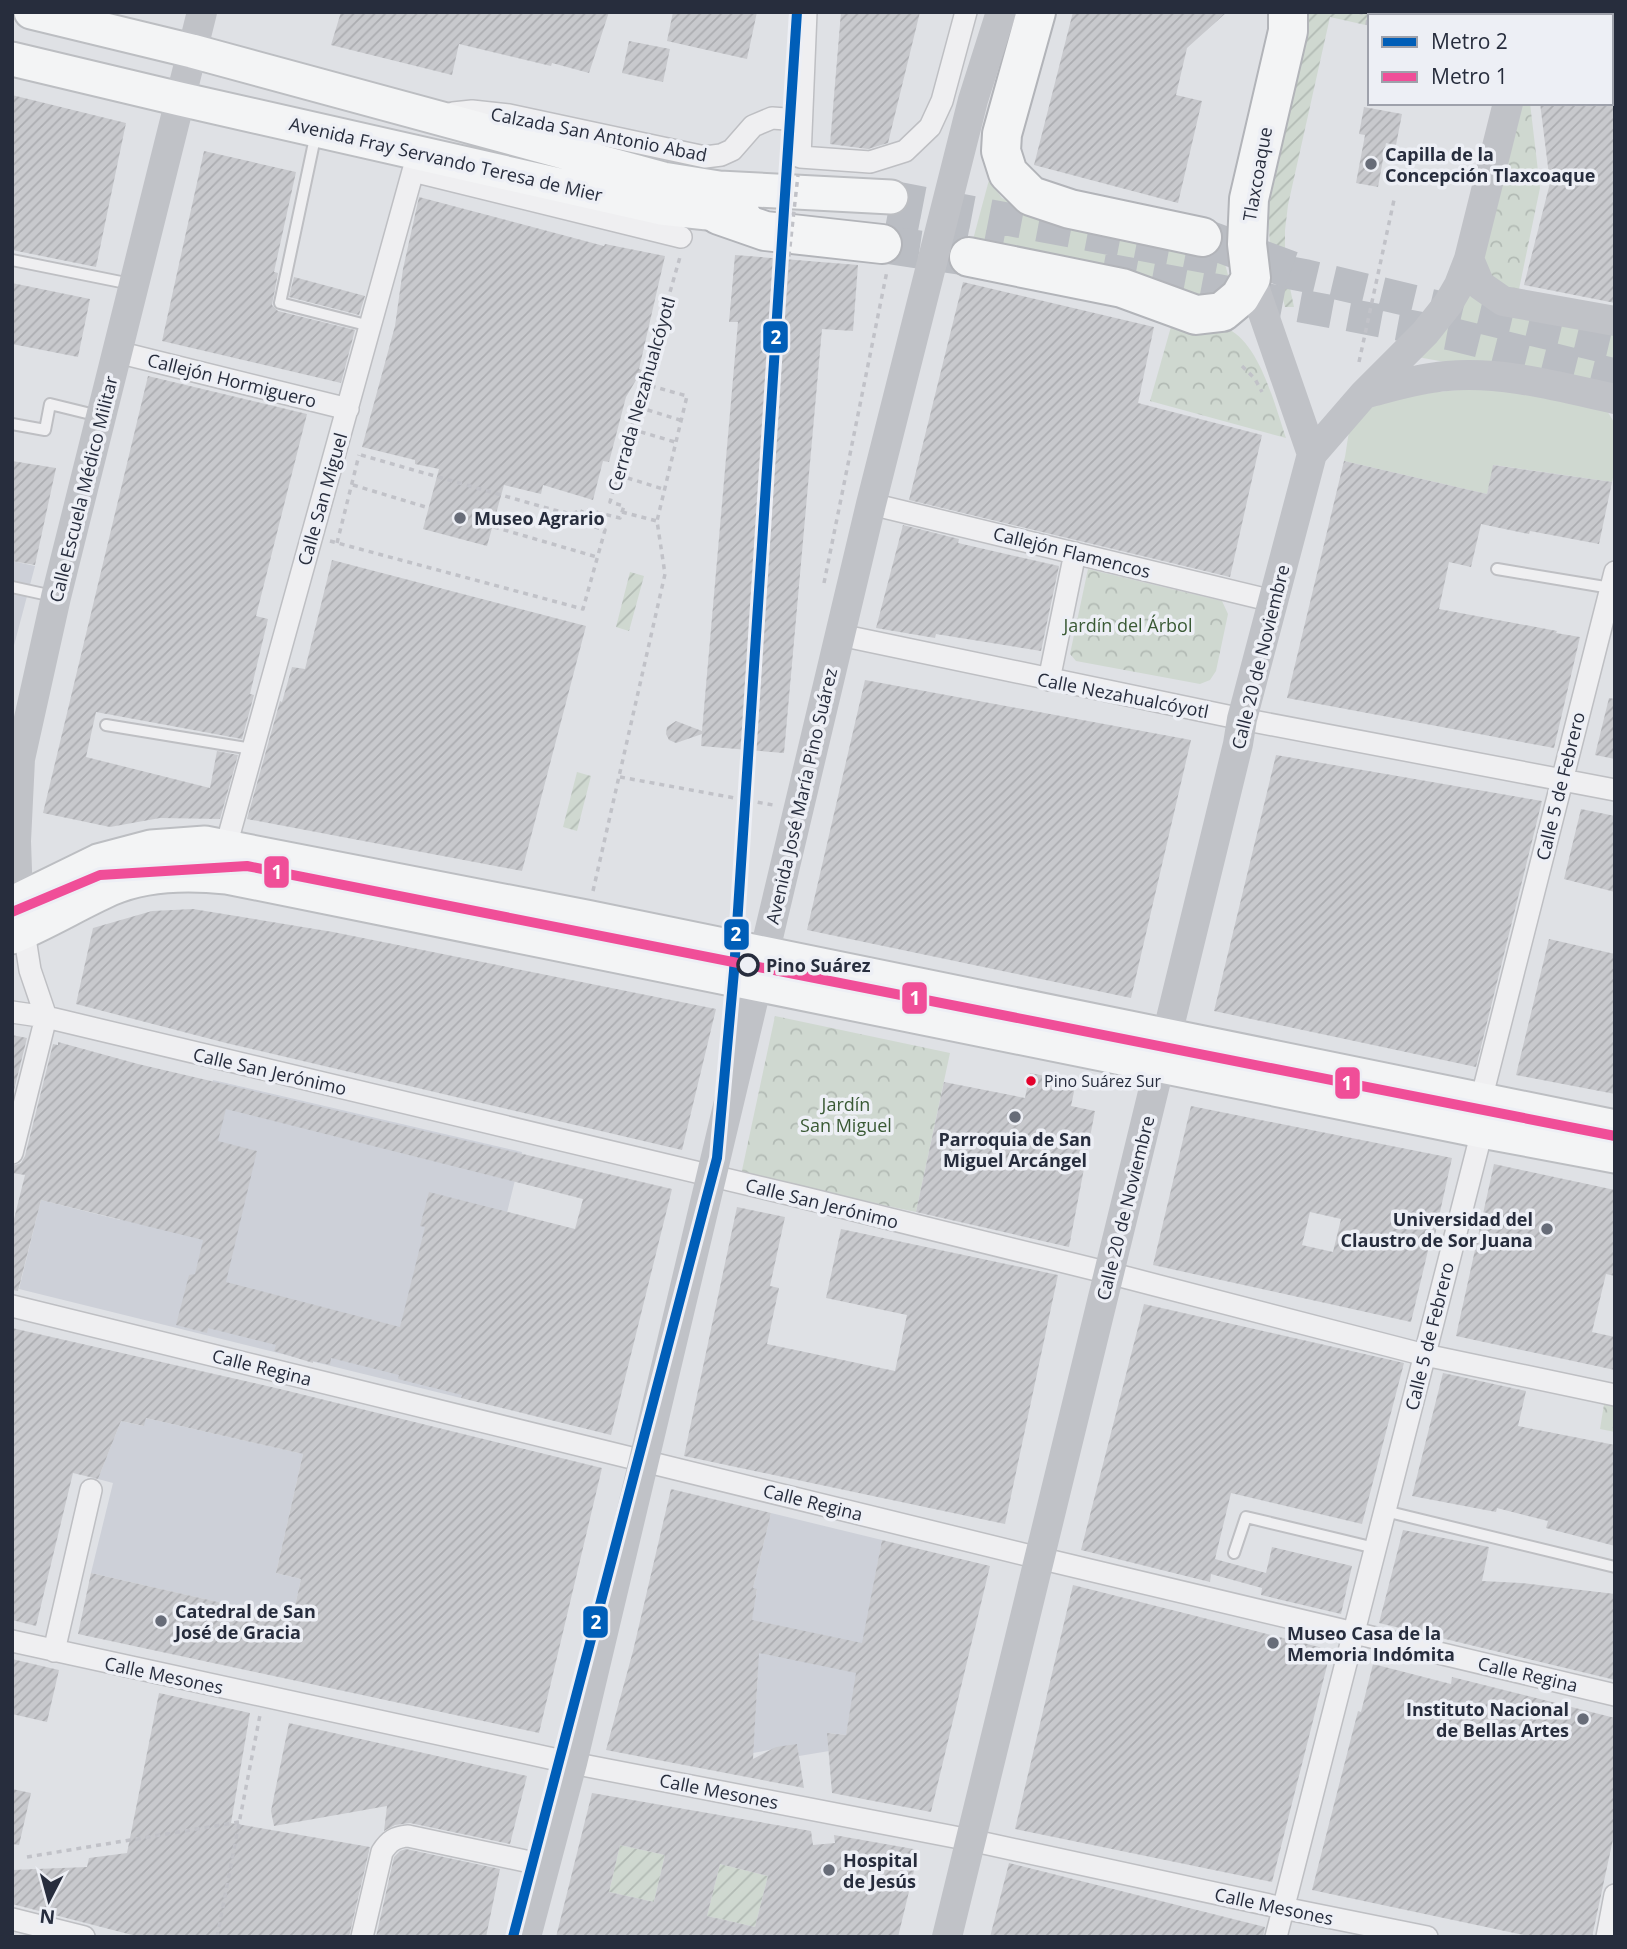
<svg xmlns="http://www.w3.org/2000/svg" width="1627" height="1949" viewBox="0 0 1627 1949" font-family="'Open Sans',sans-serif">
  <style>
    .built { fill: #cdd0d8 }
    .grass { fill: #cfd8d0 }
    .forest { fill: url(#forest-crowns) }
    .garden { fill: url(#garden-furrows) }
    .building { fill: url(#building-hatch); fill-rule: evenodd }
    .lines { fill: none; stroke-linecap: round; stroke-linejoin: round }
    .primary-tunnel { stroke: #babdc3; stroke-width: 33; stroke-dasharray: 33 17; stroke-linecap: butt }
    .highway-tunnel { stroke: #babdc3; stroke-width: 38; stroke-dasharray: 38 19; stroke-linecap: butt }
    .lane-casing { stroke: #bebfc3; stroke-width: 14 }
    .street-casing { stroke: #bebfc3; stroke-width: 24 }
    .primary-casing { stroke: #bcbec2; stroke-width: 37 }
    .highway-casing { stroke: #b2b4b9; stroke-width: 42 }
    .path { stroke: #c1c2c8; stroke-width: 3.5; stroke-dasharray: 5 5; stroke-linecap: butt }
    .lane { stroke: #efeff1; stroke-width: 10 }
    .street { stroke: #efeff1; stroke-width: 21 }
    .secondary { stroke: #c0c2c7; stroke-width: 30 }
    .primary { stroke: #f3f4f5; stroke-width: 33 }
    .highway { stroke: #f3f4f5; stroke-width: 38 }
    .path-bridge { stroke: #c1c2c8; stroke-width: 3.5; stroke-dasharray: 5 5; stroke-linecap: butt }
    .metro-1-casing { stroke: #edeff5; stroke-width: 16 }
    .metro-2-casing { stroke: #edeff5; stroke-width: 16 }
    .metro-1 { stroke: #005eb8; stroke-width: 10 }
    .metro-2 { stroke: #f04e98; stroke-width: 10 }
    .poi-dot { fill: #676c78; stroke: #edeff5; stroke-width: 2.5 }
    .stop-dot { fill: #edeff5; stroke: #272d3d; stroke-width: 3.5 }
    .bus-dot { fill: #e4002b; stroke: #edeff5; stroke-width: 2.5 }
    .labels { text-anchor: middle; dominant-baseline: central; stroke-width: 7; stroke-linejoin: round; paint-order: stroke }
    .bus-label { font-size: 16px; fill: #272d3d; stroke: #edeff5; text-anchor: start }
    .street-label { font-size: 18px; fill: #272d3d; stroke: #edeff5 }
    .poi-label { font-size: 18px; font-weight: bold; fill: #272d3d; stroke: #edeff5; text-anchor: start }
    .park-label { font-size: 18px; fill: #395934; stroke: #edeff5 }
    .stop-label { font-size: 18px; font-weight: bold; fill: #272d3d; stroke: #edeff5; text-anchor: start }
    .line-badge { stroke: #edeff5; stroke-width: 2.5 }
    .badge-label { font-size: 19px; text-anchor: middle; font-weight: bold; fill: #fff }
  </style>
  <defs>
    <pattern id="forest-crowns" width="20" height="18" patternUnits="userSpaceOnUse" patternTransform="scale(1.75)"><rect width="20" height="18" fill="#cfd8d0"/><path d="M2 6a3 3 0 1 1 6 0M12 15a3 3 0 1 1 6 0" fill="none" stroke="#b2bab4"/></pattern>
    <pattern id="garden-furrows" width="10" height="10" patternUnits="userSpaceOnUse" patternTransform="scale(1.75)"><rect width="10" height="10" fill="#cfd8d0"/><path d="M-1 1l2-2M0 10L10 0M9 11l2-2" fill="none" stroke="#b2bab4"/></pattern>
    <pattern id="building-hatch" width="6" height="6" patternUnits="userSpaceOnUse" patternTransform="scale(1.75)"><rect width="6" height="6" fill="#c8c9cd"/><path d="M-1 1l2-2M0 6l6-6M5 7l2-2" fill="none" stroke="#acadb1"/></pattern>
  </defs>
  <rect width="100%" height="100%" fill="#dfe1e5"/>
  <path class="built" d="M12 561 35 566 12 653Z
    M213 1080 522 1152 461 1398 19 1289 41 1200 120 1220 145 1114 202 1127Z
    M146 1418 303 1454 276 1573 301 1579 292 1619 91 1573 113 1483 98 1479 121 1421 143 1426Z
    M771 1513 882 1540 846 1735 828 1733 829 1751 799 1756 797 1745 753 1753 758 1671 742 1669 757 1590 753 1588Z"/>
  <path class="grass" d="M989 180 1002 198 1028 209 1222 253 1228 275 1221 296 1201 304 971 247Z
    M1465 290 1615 331V393L1412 356Z
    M1471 389 1529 391 1606 409 1615 424V469L1612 482 1494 465 1487 494 1344 461C1347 450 1347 434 1352 424 1366 396 1444 391 1471 389Z"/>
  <path class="forest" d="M1513 103H1530L1540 188 1518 294 1482 269Z
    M1174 316C1191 320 1213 321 1228 329 1260 344 1275 406 1286 438L1150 401Z
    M1088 569 1222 601 1228 614 1216 671 1210 680 1200 684 1076 661 1070 654Z
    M775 1016 950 1053 916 1212 741 1175Z
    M1607 1386 1615 1387V1432L1600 1429Z"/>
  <path class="garden" d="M1307 12H1516L1511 16H1370V26L1330 17 1288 205 1285 230V264L1294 307H1285L1270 248 1268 209 1306 42Z
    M630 572 644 576 629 631 616 627Z
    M577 772 591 776 577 831 563 827Z
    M620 1845 665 1855 654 1902 609 1892Z
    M720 1864 768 1876 755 1927 707 1916Z"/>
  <path class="building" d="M341 12H609L589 73 552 63 551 66 459 44 452 75 331 45Z
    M673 12H757L747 59 667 41Z
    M841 12H920L888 143 868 149 830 144Z
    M1073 12H1227L1187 48 1176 95 1202 101 1178 203 1034 165Z
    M629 41 670 49 663 82 622 73Z
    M12 95 126 123 96 267 12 250Z
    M1540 103H1615V303L1524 285 1550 183Z
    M1364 107 1402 114 1396 145 1386 143 1378 187 1356 183 1365 135 1359 134Z
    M204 151 296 172 274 272 278 273 272 305 278 311 355 330 341 383 162 341Z
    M419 197 604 246 605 244 665 256 639 369 642 370 626 397 609 462 603 461 593 500 543 485 541 494 504 485 487 546 423 529 439 469 415 464V460L362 447 395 326 403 269Z
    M735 255 858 265 853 331 822 329 784 753 701 746 702 734 676 743 669 740 666 734 667 727 676 721 702 731 738 322H729Z
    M294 277 365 296 359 315 289 297Z
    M963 282 1154 327 1138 403 1262 435 1230 577 909 500Z
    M12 283 90 299 78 357 12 344Z
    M148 376 307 414 256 616 268 619 250 694 254 695 242 739 96 712 86 757 210 788 217 751 238 755 220 819 160 818 110 827 43 813Z
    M12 461 56 468 35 565 12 561Z
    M1344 461 1487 494 1493 465 1612 482 1599 544 1530 531 1529 534 1481 524 1471 567 1449 562 1439 609 1557 631 1556 633 1580 637 1554 748 1287 698Z
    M903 525 959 539 958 543 1059 566 1041 651 936 634 935 638 876 628Z
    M332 560 586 626 522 871 247 819 280 701 282 702 292 667 305 669Z
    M865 680 1191 740 1131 998 807 930Z
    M1609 698 1615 699V759L1595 755Z
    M1276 755 1542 801 1476 1067 1214 1011Z
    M1581 809 1615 816V892L1564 879Z
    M193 909 333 932 716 1009 682 1150 226 1043 76 1004 93 928 152 911Z
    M1549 939 1615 954V1094L1516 1075Z
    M12 1035 27 1038 12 1098Z
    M58 1042 138 1064 672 1189 611 1435 461 1398 462 1395 398 1379 399 1375 331 1358 330 1365 313 1361V1363L274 1351 276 1345 208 1328 207 1333 176 1325 189 1275 195 1274 203 1240 41 1200 18 1291 12 1290V1227L25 1175 12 1173V1166L21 1163 25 1156 53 1044 58 1045ZM226 1109 583 1199 575 1229 429 1192 420 1226 425 1227 400 1327 226 1282 257 1151 218 1141Z
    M1030 1073 1076 1082 1071 1106 1095 1111 1069 1247 916 1212 944 1082 1025 1098Z
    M1191 1106 1452 1158 1434 1239 1431 1238 1411 1322 1153 1265ZM1310 1212 1341 1219 1333 1252 1302 1245Z
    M1494 1164 1615 1190V1276L1606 1274 1592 1332 1615 1337V1370L1456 1336Z
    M737 1207 785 1217 770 1286 779 1288 767 1344 895 1371 907 1315 826 1298 841 1229 1058 1275 1005 1524 684 1456Z
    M1144 1304 1404 1363 1362 1524 1231 1493 1215 1559 1266 1573 1272 1547 1352 1566 1341 1614 1261 1595 1262 1588 1211 1574 1210 1582 1081 1550Z
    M12 1328 280 1389 602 1468 539 1733 78 1634 91 1573 292 1619 301 1579 276 1573 303 1454 146 1418 144 1426 121 1421 98 1479 73 1473 36 1626 12 1620Z
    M1443 1373 1526 1391 1518 1426 1615 1445V1546L1546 1528 1548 1521 1497 1508 1496 1512 1412 1496Z
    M671 1489 771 1513 753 1588 757 1589 752 1620 862 1643 882 1540 990 1566 931 1812 832 1793 827 1733 846 1735 856 1673 759 1653 753 1759 776 1747 797 1744 804 1788 606 1750 633 1651Z
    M1403 1530 1489 1547 1482 1581 1521 1583 1615 1594V1680L1379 1623Z
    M1073 1585 1331 1650 1272 1882 1015 1829Z
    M12 1659 59 1670 47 1722 12 1714Z
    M1373 1664 1451 1684 1452 1677 1615 1718V1830L1592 1937H1533L1312 1890 1358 1711 1361 1712Z
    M159 1693 250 1713 231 1823 370 1847 349 1937H140L12 1904V1870L87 1867 89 1858 127 1853Z
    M289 1723 527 1776 510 1844 410 1823 395 1825 384 1831 387 1806 274 1826 271 1811Z
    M12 1789 31 1793 19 1845 12 1844Z
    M592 1793 811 1831 813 1845 835 1843 834 1835 919 1850 898 1937H556ZM620 1845 665 1855 654 1902 609 1892ZM720 1864 768 1876 755 1927 707 1916Z
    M406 1849 500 1869 486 1937H376L394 1857 400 1851Z
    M1009 1863 1265 1927 1263 1937H990Z"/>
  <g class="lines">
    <path class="primary-tunnel" d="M891 197 1307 276 1615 349
      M885 228 1002 250
      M1103 269 1451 334 1615 375"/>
    <path class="highway-tunnel" d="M1202 237 1307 276
      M882 244 969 257"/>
    <g class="lane-casing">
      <path id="lane" d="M316 133 280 303 370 326
        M12 260 131 284
        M12 424 45 430 50 404 99 416
        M1497 569 1611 588
        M12 587 53 596
        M106 725 252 749
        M1385 1511 1615 1567
        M1234 1553 1246 1517 1375 1548"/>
    </g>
    <g class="street-casing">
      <path id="street" d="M806 12 800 157 870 162 905 151 930 127 942 101 966 12
        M453 113 472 111 509 115 705 157 721 155 732 150 753 126 772 118 800 120
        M413 171 681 237
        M117 352 348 409
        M871 504 1273 601
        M840 635 1242 719 1615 790
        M1049 680 1075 553
        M226 846 413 171 421 153
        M12 1012 46 1017 805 1198 1109 1273 1425 1355 1615 1395
        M12 1153 46 1017 30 970 24 932
        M12 1306 1039 1558 1615 1695
        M12 1641 572 1763 970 1840 1283 1908 1427 1937
        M54 1651 91 1490
        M12 1919 84 1937
        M362 1937 382 1852C389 1841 395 1837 408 1836L544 1865
        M1276 1937 1482 1131 1481 1100 1615 572
        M1607 1937 1615 1895"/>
    </g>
    <g class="primary-casing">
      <path id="primary" d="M31 12 192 51 663 179 719 188 891 197
        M12 59 180 99 661 208 745 217
        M12 903 98 861 151 847 205 843 586 917 1615 1127
        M12 937C46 923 77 904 110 889 146 873 188 873 227 877L1482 1131 1615 1156"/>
    </g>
    <g class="highway-casing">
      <path id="highway" d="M1036 12 1002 134 1001 151 1008 173 1031 196 1070 209 1202 237
        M719 215 765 231 882 244
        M969 257 1122 288 1196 315 1222 312 1240 297 1251 278 1247 244 1249 199 1288 31V12"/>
    </g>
    <path class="path" d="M1358 12 1369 15
      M1435 12 1446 14
      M1470 12 1476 14
      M1396 15V12
      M1420 16V12
      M1367 25 1369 12
      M1359 362 1394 200
      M1242 366 1255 379 1262 392
      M638 407 680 420
      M631 429 675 442
      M361 455 554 510 572 514 581 510
      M618 475 663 489
      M353 485 429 508
      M622 512 657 521
      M494 527 597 557
      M330 541 583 609 605 530 578 522 583 509 620 518 624 506 610 502 680 257
      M337 543 359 455
      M824 583 887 271
      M620 777 773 805
      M593 891 665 574 657 521 687 396 644 384
      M27 1857 239 1822
      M217 1937 260 1715"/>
    <use href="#lane" class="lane"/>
    <use href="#street" class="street"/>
    <path class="secondary" d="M1555 16 1559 12
      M1469 259 1480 285 1503 301 1615 321
      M1251 278 1312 454
      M1367 393C1394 386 1420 378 1447 376 1504 371 1560 387 1615 399
      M22 921 18 900 16 841 20 759 56 597 202 12
      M526 1937 572 1763 871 504 973 100 1001 12
      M947 1937 1238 744 1242 719 1312 454 1364 394 1425 333 1448 304 1459 285 1469 259 1508 103"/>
    <use href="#primary" class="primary"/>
    <use href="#highway" class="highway"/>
    <path class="path-bridge" d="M780 336 798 175"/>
    <g class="metro-1-casing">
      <path id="metro-1" d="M513 1937 717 1158 734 971 797 12"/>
    </g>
    <g class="metro-2-casing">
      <path id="metro-2" d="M12 912 100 875 247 866 1615 1136"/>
    </g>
    <use href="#metro-1" class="metro-1"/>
    <use href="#metro-2" class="metro-2"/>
  </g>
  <g class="poi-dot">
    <circle cx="1371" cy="164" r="7"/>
    <circle cx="460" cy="518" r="7"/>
    <circle cx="1015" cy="1117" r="7"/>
    <circle cx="1547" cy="1229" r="7"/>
    <circle cx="161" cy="1621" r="7"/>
    <circle cx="1273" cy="1643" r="7"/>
    <circle cx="1583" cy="1719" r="7"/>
    <circle cx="829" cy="1870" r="7"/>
  </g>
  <circle class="stop-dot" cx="748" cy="965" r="10"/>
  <circle class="bus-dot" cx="1031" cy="1081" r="6"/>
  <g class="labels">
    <g class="bus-label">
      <text x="1044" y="1081">Pino Suárez Sur</text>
    </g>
    <g class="street-label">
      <text transform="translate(599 134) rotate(11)">Calzada San Antonio Abad</text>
      <text transform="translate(446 159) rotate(13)">Avenida Fray Servando Teresa de Mier</text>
      <text transform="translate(1257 174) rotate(-80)">Tlaxcoaque</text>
      <text transform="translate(232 380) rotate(14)">Callejón Hormiguero</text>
      <text transform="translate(641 394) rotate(-74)">Cerrada Nezahualcóyotl</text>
      <text transform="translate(83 489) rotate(-76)">Calle Escuela Médico Militar</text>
      <text transform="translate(322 499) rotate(-74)">Calle San Miguel</text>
      <text transform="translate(1072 552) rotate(14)">Callejón Flamencos</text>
      <text transform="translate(1260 657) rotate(-76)">Calle 20 de Noviembre</text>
      <text transform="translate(1123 695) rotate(11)">Calle Nezahualcóyotl</text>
      <text transform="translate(1560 786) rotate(-76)">Calle 5 de Febrero</text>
      <text transform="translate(801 796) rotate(-77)">Avenida José María Pino Suárez</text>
      <text transform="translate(270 1071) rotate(13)">Calle San Jerónimo</text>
      <text transform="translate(822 1203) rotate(14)">Calle San Jerónimo</text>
      <text transform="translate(1125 1208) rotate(-76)">Calle 20 de Noviembre</text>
      <text transform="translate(1429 1336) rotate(-76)">Calle 5 de Febrero</text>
      <text transform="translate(262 1367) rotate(14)">Calle Regina</text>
      <text transform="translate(813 1502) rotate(14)">Calle Regina</text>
      <text transform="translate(1528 1674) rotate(13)">Calle Regina</text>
      <text transform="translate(164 1675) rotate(12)">Calle Mesones</text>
      <text transform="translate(719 1791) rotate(11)">Calle Mesones</text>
      <text transform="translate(1274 1906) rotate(12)">Calle Mesones</text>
    </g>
    <g class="poi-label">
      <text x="1385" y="154">Capilla de la<tspan x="1385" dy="21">Concepción Tlaxcoaque</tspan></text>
      <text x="474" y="518">Museo Agrario</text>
      <text x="1015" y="1139" text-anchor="middle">Parroquia de San<tspan x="1015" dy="21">Miguel Arcángel</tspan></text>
      <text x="1533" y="1219" text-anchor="end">Universidad del<tspan x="1533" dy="21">Claustro de Sor Juana</tspan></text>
      <text x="175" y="1611">Catedral de San<tspan x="175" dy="21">José de Gracia</tspan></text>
      <text x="1287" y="1633">Museo Casa de la<tspan x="1287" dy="21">Memoria Indómita</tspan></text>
      <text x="1569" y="1709" text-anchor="end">Instituto Nacional<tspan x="1569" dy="21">de Bellas Artes</tspan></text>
      <text x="843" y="1860">Hospital<tspan x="843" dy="21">de Jesús</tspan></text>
    </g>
    <g class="park-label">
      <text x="1128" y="625">Jardín del Árbol</text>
      <text x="846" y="1104">Jardín<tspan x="846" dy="21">San Miguel</tspan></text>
    </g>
    <g class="stop-label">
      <text x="766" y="965">Pino Suárez</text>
    </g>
  </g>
  <g class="line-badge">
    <rect x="762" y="320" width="27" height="34" rx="7" fill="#005eb8"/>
    <rect x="263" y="855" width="27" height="34" rx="7" fill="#f04e98"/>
    <rect x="723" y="918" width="27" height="33" rx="7" fill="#005eb8"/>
    <rect x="901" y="981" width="27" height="34" rx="7" fill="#f04e98"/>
    <rect x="1334" y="1066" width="27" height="34" rx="7" fill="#f04e98"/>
    <rect x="582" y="1605" width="27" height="34" rx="7" fill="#005eb8"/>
  </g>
  <g class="badge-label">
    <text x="776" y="344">2</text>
    <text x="277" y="879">1</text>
    <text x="736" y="941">2</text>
    <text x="915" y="1005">1</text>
    <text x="1347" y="1090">1</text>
    <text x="596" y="1629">2</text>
  </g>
  <rect width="1627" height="1949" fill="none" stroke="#272d3d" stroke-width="28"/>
  <rect x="1368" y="14" width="245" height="91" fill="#edeff5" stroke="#9ea1ab" stroke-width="2"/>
  <rect x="1382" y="37" width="35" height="10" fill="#005eb8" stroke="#9ea1ab" stroke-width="2"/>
  <text x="1431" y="49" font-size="21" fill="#272d3d">Metro 2</text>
  <rect x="1382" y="72" width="35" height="10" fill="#f04e98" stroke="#9ea1ab" stroke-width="2"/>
  <text x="1431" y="84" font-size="21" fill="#272d3d">Metro 1</text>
  <g transform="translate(49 1900) rotate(186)" stroke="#edeff5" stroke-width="5" paint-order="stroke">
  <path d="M0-5L12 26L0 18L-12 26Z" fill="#272d3d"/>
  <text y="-10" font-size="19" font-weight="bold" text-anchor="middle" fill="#272d3d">N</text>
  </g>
</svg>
